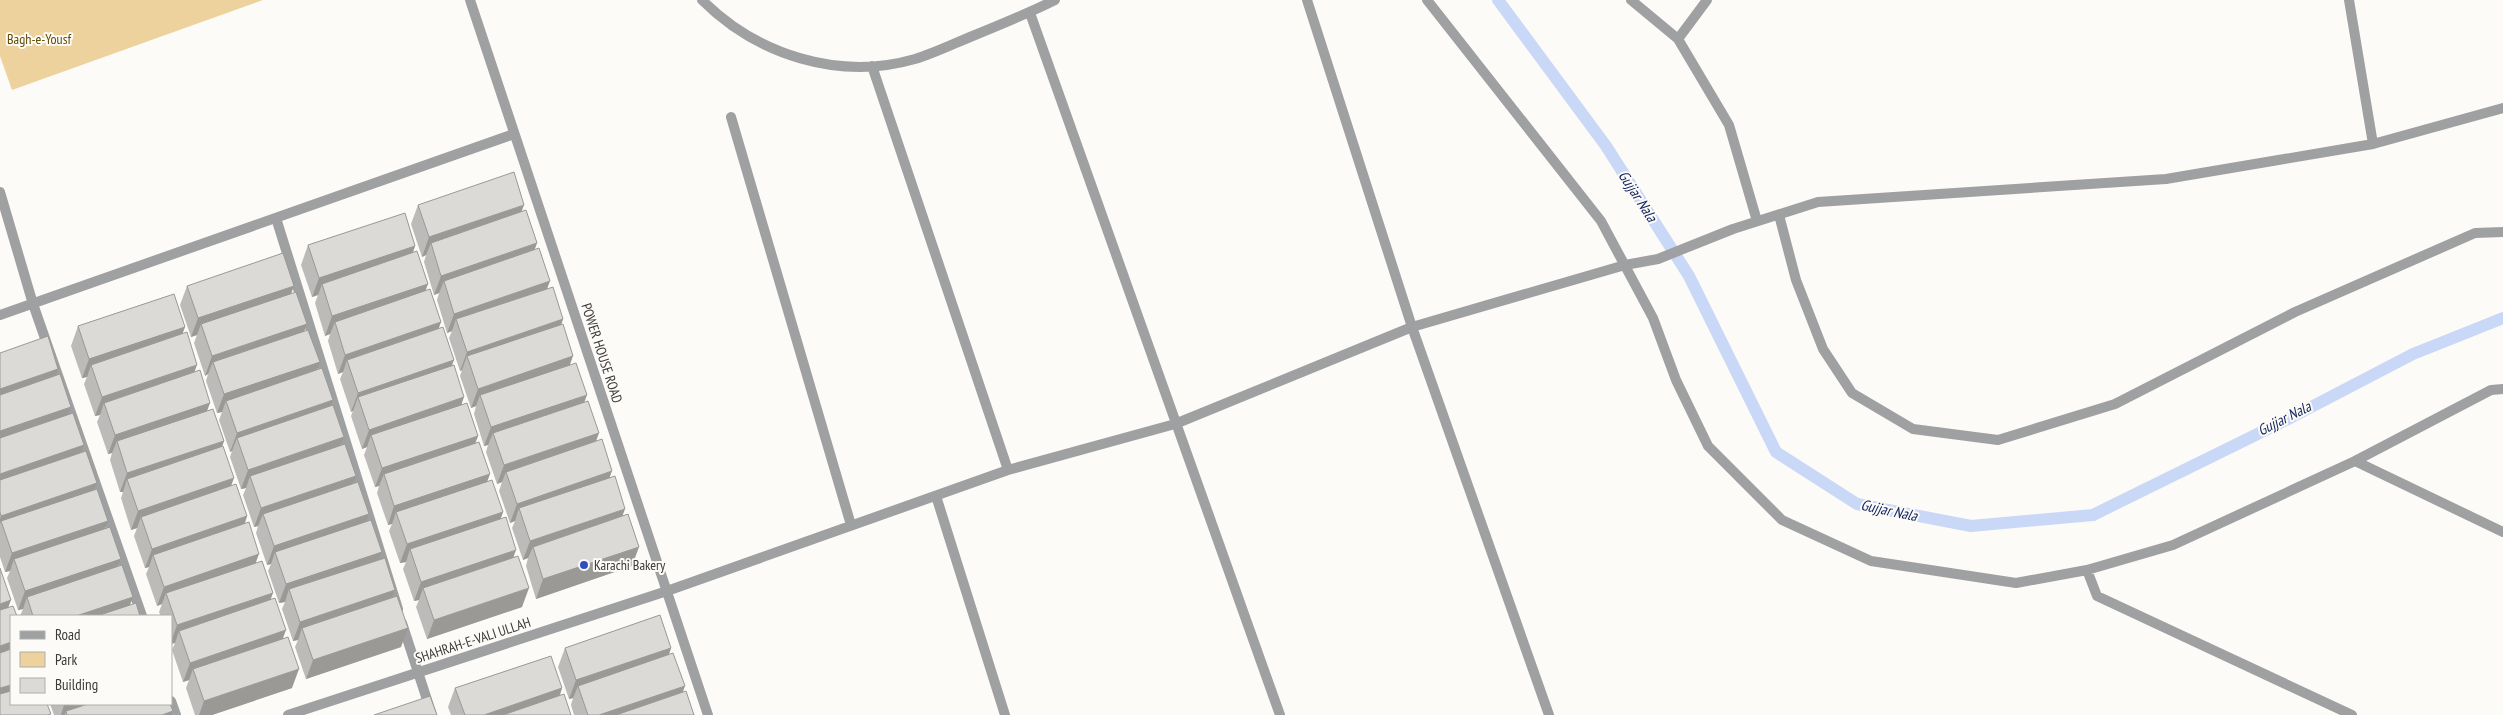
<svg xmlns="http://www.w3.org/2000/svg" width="2503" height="715" viewBox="0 0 2503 715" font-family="'PT Sans Narrow',sans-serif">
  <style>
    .green { fill: #edd29d }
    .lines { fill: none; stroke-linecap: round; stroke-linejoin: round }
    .stream { stroke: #cad8f7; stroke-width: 12 }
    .minor { stroke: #9fa0a1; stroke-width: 10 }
    .tertiary { stroke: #9fa0a1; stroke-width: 10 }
    .wall { fill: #bdbbb9 }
    .shaded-wall { fill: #9a9996 }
    .building { fill: #dcdad7; stroke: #9a9996 }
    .poi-dot { fill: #2f4fc0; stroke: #fcfbf7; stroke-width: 2 }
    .labels { text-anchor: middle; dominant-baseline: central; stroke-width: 4; stroke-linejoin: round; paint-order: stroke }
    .park-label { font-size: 14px; fill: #644a02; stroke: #fcfbf7 }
    .street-label { font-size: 14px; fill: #3b3a39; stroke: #fcfbf7 }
    .poi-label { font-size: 14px; fill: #3b3a39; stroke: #fcfbf7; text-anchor: start }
    .water-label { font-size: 15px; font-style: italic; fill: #152662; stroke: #fcfbf7 }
  </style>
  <rect width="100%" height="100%" fill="#fcfbf7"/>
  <path class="green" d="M0 0H263L12 90 0 56Z"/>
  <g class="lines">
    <path class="stream" d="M1498 0 1606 146 1689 276 1776 452 1857 504 1971 526 2093 515 2292 417 2413 354 2503 318"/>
    <path class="minor" d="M702 0C757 55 839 81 915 59 935 53 955 43 975 35 1002 24 1029 13 1055 0
      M1307 0 1412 327 1549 715
      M1427 0 1601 221 1653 318 1676 380 1708 446 1782 520 1871 561 2016 583 2087 570 2173 545 2355 461 2491 390 2503 389
      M1631 0 1678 39
      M1707 0 1678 39 1729 125 1757 221
      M2349 0 2373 144
      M1030 13 1280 715
      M872 66 1008 470
      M731 117 851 525
      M0 192 33 304 142 616
      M1779 215 1796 280 1823 349 1852 393 1913 429 1998 440 2115 404 2295 312 2475 233 2503 232
      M276 218 398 609
      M0 315 514 134
      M2355 461 2503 532
      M936 496 1005 715
      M2087 570 2097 596 2352 715
      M667 591 1008 470 1175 424 1412 327 1625 265 1658 259 1733 229 1818 202 2166 179 2373 144 2503 108
      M402 623 432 715
      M171 701 176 715"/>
    <path class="tertiary" d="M470 0 708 715
      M288 715 667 591"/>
  </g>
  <path class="wall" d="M418 205 522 212 537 243 534 250 547 289 563 319 561 325 570 365 584 402 596 441 610 478 623 516 632 566 536 599 526 566 528 558 523 560 512 528 515 521 510 523 499 491 502 482 497 484 486 452 488 445 484 446 474 414 476 406 471 408 460 376 462 370 460 371 449 338 452 331 447 333 437 300 439 293 434 295 424 262 426 255 422 257 411 224Z
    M308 245 415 246 413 253 425 291 441 322 438 329 452 366 462 404 478 436 475 443 487 481 503 512 501 518 514 557 522 607 427 639 416 607 419 600 414 601 403 569 406 562 400 563 389 531 392 524 388 525 377 493 379 486 375 487 364 455 367 447 362 449 351 416 353 411 351 412 340 379 343 372 338 374 328 341 330 334 325 336 315 303 318 295 312 297 301 265Z
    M187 286 291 293 307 324 304 331 317 370 330 406 341 445 354 483 369 514 366 521 382 552 379 559 395 590 393 597 401 647 306 679 295 647 298 640 293 641 282 609 285 602 279 603 268 571 271 564 267 565 256 533 258 526 254 527 243 495 246 488 241 489 230 457 232 451 230 452 219 420 222 412 217 413 206 381 208 374 205 376 194 343 197 335 191 337 180 305Z
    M78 326 182 334 207 411 224 441 222 447 231 486 247 516 245 524 256 563 270 600 283 638 292 688 212 715H195L186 688 189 680 183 682 172 650 175 643 171 644V616H161L159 612 162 604 157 606 146 574 149 567 145 568 134 536 137 528 131 530 121 498 123 492H120L110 460 112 453 108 454 97 422 100 415 95 416 84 384 87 377 82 378 71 346Z
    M0 353 56 376 94 489 105 529 121 559 118 566 130 605 140 616H20L23 609 18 610 7 578 10 571 5 572 0 557Z
    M565 648H671L669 655 682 692 694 715H574L571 705 573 698 569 699 558 667Z
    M455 688H562L560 696 571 715H451L448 707Z
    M50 704H170L173 711 172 715H54Z"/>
  <path class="shaded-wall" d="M524 205 517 224 431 243 426 255 422 257 429 237Z
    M537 243 530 262 444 281 439 293 434 295 441 276Z
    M415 246 408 265 322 284 318 295 312 297 319 278Z
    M550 281 543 300 456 319 452 331 447 333 454 314Z
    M428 284 421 303 335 322 330 334 325 336 332 316Z
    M294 286 287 305 201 324 197 335 191 337 198 318Z
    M563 319 556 339 467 356 462 370 460 371 467 352Z
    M441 322 434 341 347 360 343 372 338 374 345 355Z
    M307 324 300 343 213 362 208 374 205 376 212 356Z
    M185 327 178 346 91 365 87 377 82 378 89 359Z
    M573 356 566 376 480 395 476 406 471 408 478 389Z
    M454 360 447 379 358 397 353 411 351 412 358 393Z
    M320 362 313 381 226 401 222 412 217 413 224 394Z
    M197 365 190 384 104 403 100 415 95 416 102 397Z
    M58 369 51 388 0 406V389Z
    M587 395 580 414 493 433 488 445 484 446 491 427Z
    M464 397 457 417 371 435 367 447 362 449 369 430Z
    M333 400 326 419 237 438 232 451 230 452 237 433Z
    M210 403 203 422 117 441 112 453 108 454 115 435Z
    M71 407 64 426 0 448V431Z
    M599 433 592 452 506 472 502 482 497 484 504 465Z
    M478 436 471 455 384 474 379 486 375 487 382 468Z
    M344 437 337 457 250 476 246 488 241 489 248 470Z
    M224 441 217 460 127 479 123 492H120L127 473Z
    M84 445 77 464 0 491V474Z
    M612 471 605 490 519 508 515 521 510 523 517 504Z
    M490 474 483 493 396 512 392 524 388 525 394 506Z
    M356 476 349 495 263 514 258 526 254 527 261 508Z
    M234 478 227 497 141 517 137 528 131 530 138 511Z
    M97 483 90 502 1 521 0 524V519L1 516Z
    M625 509 618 528 533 547 528 558 523 560 530 541Z
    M503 512 496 531 410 549 406 562 400 563 407 544Z
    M369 514 362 533 275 552 271 564 267 565 274 546Z
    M247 516 240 536 153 555 149 567 145 568 152 549Z
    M108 521 101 540 14 559 10 571 5 572 12 553Z
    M639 547 632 566 536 599 543 579Z
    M516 550 509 569 423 588 419 600 414 601 421 582Z
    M382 552 375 571 289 589 285 602 279 603 286 584Z
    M259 554 252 573 166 593 162 604 157 606 164 587Z
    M121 559 114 578 27 597 23 609 18 610 25 591Z
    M529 588 522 607 427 639 434 620Z
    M395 590 389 609 302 628 298 640 293 641 300 622Z
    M273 593 266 612 179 631 175 643 171 644V642L177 625Z
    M133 597 126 616H76Z
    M11 600 4 619 0 620V604Z
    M408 628 401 647 306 679 313 660Z
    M286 630 279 649 193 669 189 680 183 682 190 663Z
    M11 642V659L0 663V646Z
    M671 648 664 667 578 686 573 698 569 699 576 680Z
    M299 669 292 688 212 715H199L204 701Z
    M11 685V701L0 705V688Z
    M685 686 678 705 648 715H599Z
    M562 688 555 708 534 715H484Z
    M69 704H118L66 711 65 715H61L64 705Z
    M173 711 172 715H162Z"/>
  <path class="building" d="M514 172 524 205 429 237 418 205Z
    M526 210 537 243 441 276 431 243Z
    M405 213 415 246 319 278 308 245Z
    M539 248 550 281 454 314 444 281Z
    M417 251 428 284 332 316 322 284Z
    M283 253 294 286 198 318 187 286Z
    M553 287 563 319 467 352 456 319Z
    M430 289 441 322 345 355 335 322Z
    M296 292 307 324 212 356 201 324Z
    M174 294 185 327 89 359 78 326Z
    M563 324 573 356 478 389 467 356Z
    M443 327 454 360 358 393 347 360Z
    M308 330 320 362 224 394 213 362Z
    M187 332 197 365 102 397 91 365Z
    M48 336 58 369 0 389V353Z
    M576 363 587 395 491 427 480 395Z
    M454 365 464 397 369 430 358 397Z
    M322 368 333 400 237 433 226 401Z
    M200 370 210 403 115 435 104 403Z
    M60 374 71 407 0 431V395Z
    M588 401 599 433 504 465 493 433Z
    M467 403 478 436 382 468 371 435Z
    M333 405 344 437 248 470 237 438Z
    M213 409 224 441 127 473 117 441Z
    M73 413 84 445 0 474V438Z
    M602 439 612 471 517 504 506 472Z
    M479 442 490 474 394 506 384 474Z
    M345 444 356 476 261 508 250 476Z
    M223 446 234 478 138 511 127 479Z
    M86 451 97 483 1 516 0 512V480Z
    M615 476 625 509 530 541 519 508Z
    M492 480 503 512 407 544 396 512Z
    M358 482 369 514 274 546 263 514Z
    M236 484 247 516 152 549 141 517Z
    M97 489 108 521 12 553 1 521Z
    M628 514 639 547 543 579 533 547Z
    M506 517 516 550 421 582 410 549Z
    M371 520 382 552 286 584 275 552Z
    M249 522 259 554 164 587 153 555Z
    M110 527 121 559 25 591 14 559Z
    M518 556 529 588 434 620 423 588Z
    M385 558 395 590 300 622 289 589Z
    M262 561 273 593 177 625 166 593Z
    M122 565 133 597 76 616H33L27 597Z
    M0 568 11 600 0 604Z
    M397 596 408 628 313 660 302 628Z
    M275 598 286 630 190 663 179 631Z
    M136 603 140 616H97Z
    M13 606 17 616H11V642L0 646V610Z
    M660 615 671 648 576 680 565 648Z
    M288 637 299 669 204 701 193 669Z
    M11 649V685L0 688V653Z
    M673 653 685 686 599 715H588L578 686Z
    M551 656 562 688 484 715H465L455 688Z
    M11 691V704H47L51 714 47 715H0V694Z
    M686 691 694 715H616Z
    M564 694 571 715H503Z
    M430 696 437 715H374Z
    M88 704H170L173 711 162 715H67L66 711Z"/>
  <circle class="poi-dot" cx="584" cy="565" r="5"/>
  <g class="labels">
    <g class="park-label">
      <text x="39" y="39">Bagh-e-Yousf</text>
    </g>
    <g class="street-label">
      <text transform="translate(602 353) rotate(72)">POWER HOUSE ROAD</text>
      <text transform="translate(473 640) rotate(-18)">SHAHRAH-E-VALI ULLAH</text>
    </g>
    <g class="poi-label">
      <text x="594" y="565">Karachi Bakery</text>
    </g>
    <g class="water-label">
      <text transform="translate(1638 196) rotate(57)">Gujjar Nala</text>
      <text transform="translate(2284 418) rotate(-27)">Gujjar Nala</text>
      <text transform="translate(1889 510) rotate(12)">Gujjar Nala</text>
    </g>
  </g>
  <rect x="10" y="615" width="162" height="90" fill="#fcfbf7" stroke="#afaeab"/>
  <rect x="20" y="631" width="25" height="8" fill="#9fa0a1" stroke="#afaeab"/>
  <text x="55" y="640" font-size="15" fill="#3b3a39">Road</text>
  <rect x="20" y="652" width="25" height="15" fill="#edd29d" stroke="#afaeab"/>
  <text x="55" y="665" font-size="15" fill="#3b3a39">Park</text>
  <rect x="20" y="678" width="25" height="15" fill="#dcdad7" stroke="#afaeab"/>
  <text x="55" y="690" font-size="15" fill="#3b3a39">Building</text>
</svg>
